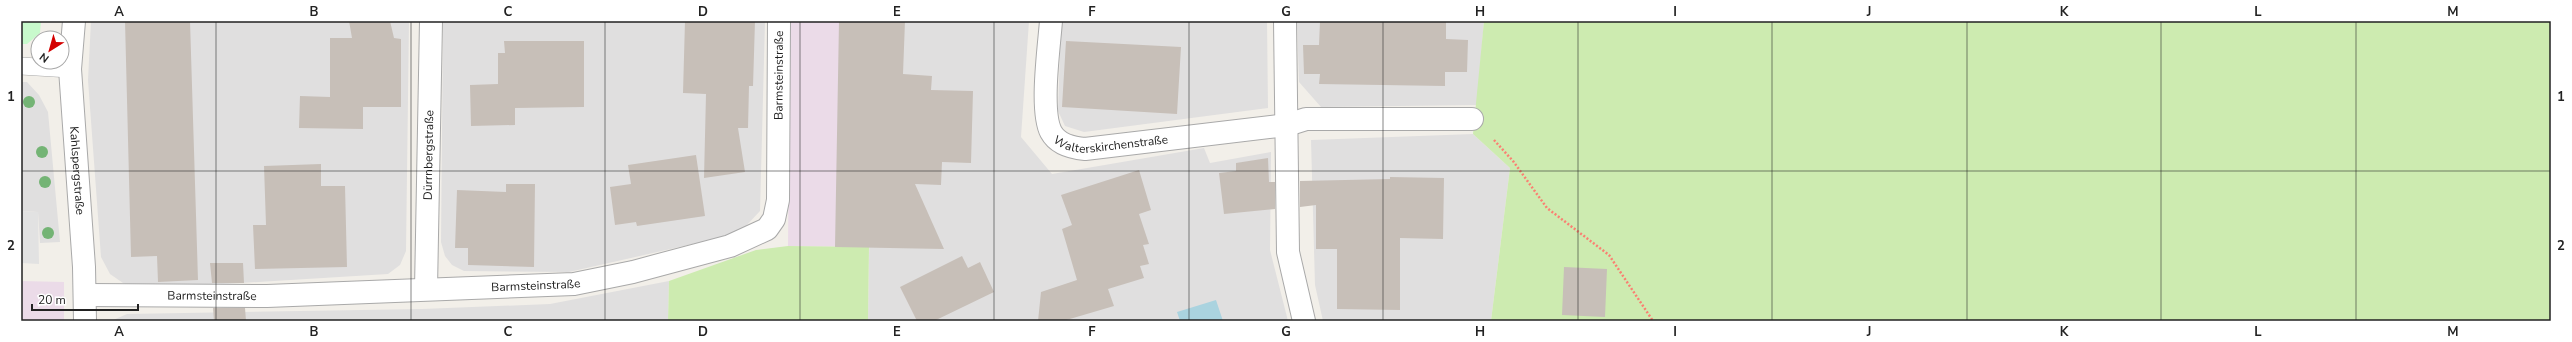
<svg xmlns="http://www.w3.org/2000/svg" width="2572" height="342" viewBox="0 0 2572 342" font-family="'Nunito Sans',sans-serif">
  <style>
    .residential { fill: #e0dfdf }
    .industrial { fill: #ebdbe8 }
    .grass { fill: #cdebb0 }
    .park { fill: #c8facc }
    .parking { fill: #e2e2e2 }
    .water { fill: #aad3df }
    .building { fill: #c7bfb8 }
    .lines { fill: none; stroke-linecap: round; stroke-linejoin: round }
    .service-casing { stroke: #a9a9a9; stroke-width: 18 }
    .minor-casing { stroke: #a9a9a9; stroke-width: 24 }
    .path { stroke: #fa8072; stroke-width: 2.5; stroke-dasharray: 2 2; stroke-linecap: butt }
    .service { stroke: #fff; stroke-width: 17 }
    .minor { stroke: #fff; stroke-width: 22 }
    .tree { fill: #74b475 }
    .grid { fill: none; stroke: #222; stroke-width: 1; stroke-opacity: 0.55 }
    .labels { text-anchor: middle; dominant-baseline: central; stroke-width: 3; stroke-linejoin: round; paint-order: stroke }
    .street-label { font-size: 12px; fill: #222; stroke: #fff }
    .neatline { fill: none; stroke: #222; stroke-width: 1.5 }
    .grid-label { font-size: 13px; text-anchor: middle; font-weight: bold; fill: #222 }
  </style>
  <rect width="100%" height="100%" fill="#f2efe9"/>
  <path class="residential" d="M91 21H409L406 251 400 265 388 274 142 289 123 283 110 274 101 257 88 80Z
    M443 21H765L760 211 746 226 728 236 569 272 464 271 452 265 445 256 441 242Z
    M873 21H1029L1021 137 1052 174 1204 148 1210 163 1271 152 1270 250 1288 321H868Z
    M1061 21H1267L1268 108 1084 132 1065 126 1058 111Z
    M1297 21H1484L1477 105 1321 107 1299 82Z
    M21 82H27L39 95 48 112 60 242 40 243 38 212 21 211Z
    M1473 134 1510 168 1491 321H1323L1315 285 1311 140Z
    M669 281 668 321H111L127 314 422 309 550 304Z"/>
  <path class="industrial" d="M790 21H873L869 247 788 246Z
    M21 281 64 282V321H21Z"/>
  <path class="grass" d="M1484 21H2551V321H1491L1510 168 1473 134Z
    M788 246 869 247 868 321H668L669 281 756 250Z"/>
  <path class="park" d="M21 21H41L40 33 27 44H21Z"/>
  <path class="parking" d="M21 211 38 212 39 264 21 263Z"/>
  <path class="water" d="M1216 300 1223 321H1180L1177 312Z"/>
  <path class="building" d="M125 21H190L198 280 158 282 157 256 131 257Z
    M349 21H390L394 38 401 39V107H363V129L299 128 300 96 330 97V38H352Z
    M685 21H755L753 86H749L748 128H738L745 172 704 178 706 94 683 93Z
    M839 21H905L903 74 932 76 931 90 973 91 971 163 942 162 941 185 915 184 944 249 835 247Z
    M1320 21H1446V39L1468 40 1467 72H1445V86L1319 84 1320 74H1304L1303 45H1319Z
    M504 41H584V107L515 108V125L471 126 470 85 498 84V53H505Z
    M1066 41 1181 47 1177 114 1062 107Z
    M696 155 705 216 637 226 636 222 615 225 610 187 631 184 628 165Z
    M1268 158 1269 182H1275V209L1224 214 1219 173 1236 171V163Z
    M321 164V186H345L347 267 255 269 253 225H266L264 166Z
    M1139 170 1151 210 1139 214 1149 244 1143 245 1149 264 1140 266 1144 278 1108 289 1114 306 1063 321H1038L1041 292 1077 280 1062 229 1072 225 1061 195Z
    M1390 177 1444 178 1443 239 1400 238V310L1337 309V249H1316V205L1300 207V181L1390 179Z
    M506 184H535L534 267 468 265V248H455L457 190 506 192Z
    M962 256 968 268 980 262 994 292 934 321H917L900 287Z
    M210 263H243L244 283H212Z
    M1564 267 1607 269 1605 317 1562 315Z
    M213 308H245L246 321H214Z"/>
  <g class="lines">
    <g class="service-casing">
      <path id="service" d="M21 66 70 69"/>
    </g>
    <g class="minor-casing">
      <g id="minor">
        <path id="s1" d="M74 21 70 69 84 267 85 321"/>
        <path id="s2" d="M1051 21C1049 47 1040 111 1051 132 1058 145 1073 148 1085 149L1287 125 1306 119H1472"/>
        <path d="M1285 21 1288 252 1304 321"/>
        <path id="s3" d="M426 289 431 21"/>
        <path id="s4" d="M86 295 267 296 574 284 633 272 730 246 767 229 774 219 778 200 779 21"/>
      </g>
    </g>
    <path class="path" d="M1494 140 1513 161 1547 208 1609 255 1653 321"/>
    <use href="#service" class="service"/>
    <use href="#minor" class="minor"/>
  </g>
  <g class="tree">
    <circle cx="29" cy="102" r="6"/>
    <circle cx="42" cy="152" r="6"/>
    <circle cx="45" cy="182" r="6"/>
    <circle cx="48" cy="233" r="6"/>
  </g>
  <path class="grid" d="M216 21V321M411 21V321M605 21V321M800 21V321M994 21V321M1189 21V321M1383 21V321M1578 21V321M1772 21V321M1967 21V321M2161 21V321M2356 21V321M21 171H2551"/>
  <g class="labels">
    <g class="street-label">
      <text stroke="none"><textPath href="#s4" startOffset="846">Barmsteinstraße</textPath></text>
      <text stroke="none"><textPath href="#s2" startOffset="177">Walterskirchenstraße</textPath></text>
      <text stroke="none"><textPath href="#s3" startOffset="134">Dürrnbergstraße</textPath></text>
      <text stroke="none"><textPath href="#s1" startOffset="150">Kahlspergstraße</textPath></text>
      <text stroke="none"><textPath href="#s4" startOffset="450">Barmsteinstraße</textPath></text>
      <text stroke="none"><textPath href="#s4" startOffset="126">Barmsteinstraße</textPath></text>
    </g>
  </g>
  <rect width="2572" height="342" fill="none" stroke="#ffffff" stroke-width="44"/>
  <g transform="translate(50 50) rotate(217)"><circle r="19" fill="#ffffff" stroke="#a7a7a7"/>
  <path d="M0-3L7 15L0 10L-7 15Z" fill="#d40000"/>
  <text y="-6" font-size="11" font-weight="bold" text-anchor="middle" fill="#222222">N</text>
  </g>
  <path d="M32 304v6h106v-6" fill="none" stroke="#222222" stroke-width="2"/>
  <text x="38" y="304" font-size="12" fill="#222222" stroke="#ffffff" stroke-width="3" paint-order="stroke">20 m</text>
  <rect x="22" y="22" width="2528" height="298" class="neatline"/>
  <g class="grid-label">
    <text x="119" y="16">A</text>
    <text x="314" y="16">B</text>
    <text x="508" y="16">C</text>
    <text x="703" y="16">D</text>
    <text x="897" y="16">E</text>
    <text x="1092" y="16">F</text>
    <text x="1286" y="16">G</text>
    <text x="1480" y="16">H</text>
    <text x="1675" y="16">I</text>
    <text x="1869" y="16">J</text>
    <text x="2064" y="16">K</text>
    <text x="2258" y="16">L</text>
    <text x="2453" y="16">M</text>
    <text x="11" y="101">1</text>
    <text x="2561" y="101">1</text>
    <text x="11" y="250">2</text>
    <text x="2561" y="250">2</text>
    <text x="119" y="336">A</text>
    <text x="314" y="336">B</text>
    <text x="508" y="336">C</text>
    <text x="703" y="336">D</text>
    <text x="897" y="336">E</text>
    <text x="1092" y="336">F</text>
    <text x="1286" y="336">G</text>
    <text x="1480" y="336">H</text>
    <text x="1675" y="336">I</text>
    <text x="1869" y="336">J</text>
    <text x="2064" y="336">K</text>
    <text x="2258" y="336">L</text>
    <text x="2453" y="336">M</text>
  </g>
</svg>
